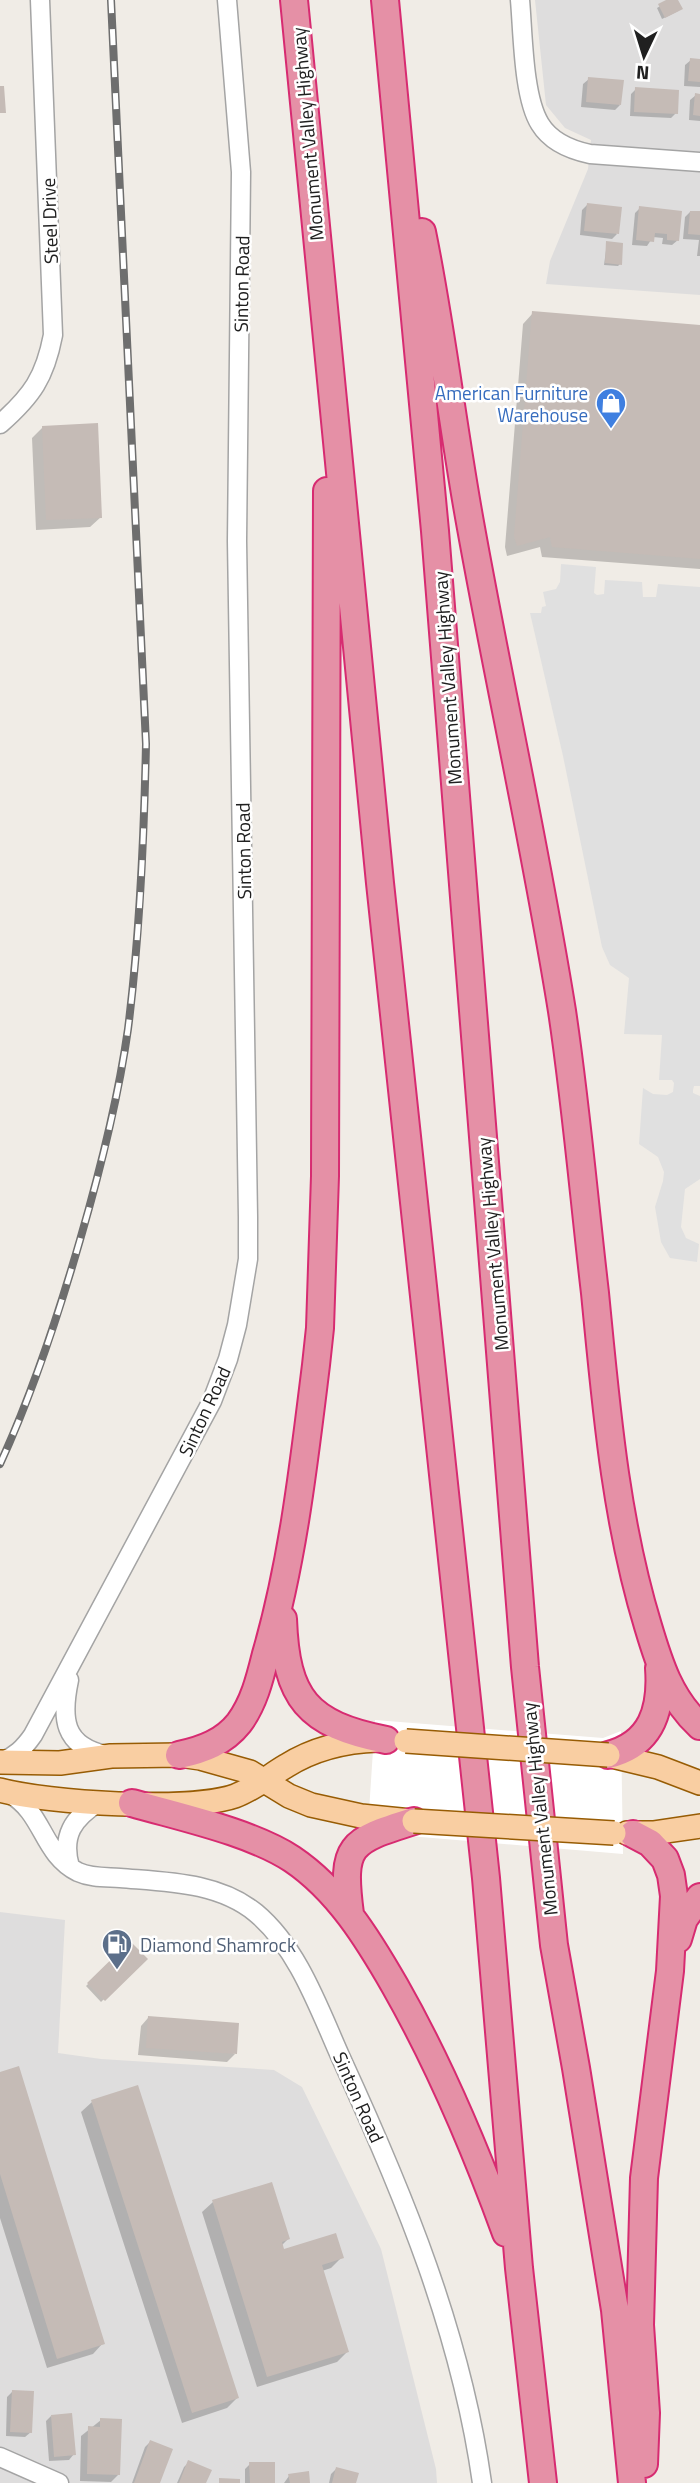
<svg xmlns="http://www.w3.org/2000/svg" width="700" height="2483" viewBox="0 0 700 2483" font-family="'Titillium Web',sans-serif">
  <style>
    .residential { fill: #dedddd }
    .parking { fill: #e0e0e0 }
    .pier { fill: #fff }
    .shadow { fill: #0003 }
    .building { fill: #c5bbb6 }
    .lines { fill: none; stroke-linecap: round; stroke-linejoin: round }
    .minor-casing { stroke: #a4a4a4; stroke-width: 21 }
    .major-casing { stroke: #975c04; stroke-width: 26 }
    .highway-casing { stroke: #d72b71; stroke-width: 30 }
    .minor { stroke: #fff; stroke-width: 18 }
    .major { stroke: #f9cea2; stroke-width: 23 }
    .highway { stroke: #e590a6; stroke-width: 26 }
    .rail-casing { stroke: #6e6e6e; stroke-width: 8 }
    .rail { stroke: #fff; stroke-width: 5; stroke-dasharray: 16; stroke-linecap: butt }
    .major-bridge-casing { stroke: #975c04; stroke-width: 26; stroke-linecap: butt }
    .major-bridge { stroke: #f9cea2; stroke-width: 23 }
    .labels { text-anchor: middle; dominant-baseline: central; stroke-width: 5; stroke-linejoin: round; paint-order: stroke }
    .street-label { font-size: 19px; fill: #202020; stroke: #fff }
    .shop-label { font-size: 19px; fill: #366cbe; stroke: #fff; text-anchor: end }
    .service-label { font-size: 19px; fill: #4e5e75; stroke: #fff; text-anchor: start }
  </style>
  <rect width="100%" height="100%" fill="#f0ece6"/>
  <path class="residential" d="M535 0H700V295L546 284 550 261 588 169 591 140 565 128 546 105Z
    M0 1912 65 1920 58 2053 101 2059 274 2070 302 2087 381 2249 436 2469 437 2483H0Z"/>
  <path class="parking" d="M561 564 596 567 594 593 597 595 604 594 605 580 642 582 643 597H656L658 584 700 587V1086H694L693 1090V1093L700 1096V1179L685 1189 681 1227 686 1238 699 1244 697 1262 670 1258 661 1242 655 1207 663 1181 664 1172 658 1157 639 1144 643 1088 653 1094 667 1095 673 1092 674 1083 672 1080H659L662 1035 624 1034 629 978 610 965 602 947 563 756 530 613H541L542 607 546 606 543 592 556 589 560 582Z"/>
  <path class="pier" d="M375 1720 603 1738 621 1731 623 1854 409 1836 378 1847 366 1857Z"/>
  <path class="shadow" d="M670 0H676L678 11 662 19 657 8Z
    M691 60 700 61V87L684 86 685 65Z
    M589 79 620 105 615 110 581 107 583 84Z
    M636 89 676 113 671 118 630 116 631 94Z
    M696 95 700 96V121L689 120 690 100Z
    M587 205 617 234 612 239 580 235 582 210Z
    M640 208 678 240 672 245 662 244 663 238 653 237 647 246 632 245 635 213Z
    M690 212 700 213V256H697L699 240 683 239 685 217Z
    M607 243 620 264 618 266 604 265Z
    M533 313 700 326V569L542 557 540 547 507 556 505 547 523 324Z
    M43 427 101 517 90 527 36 530 32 438Z
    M130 1943 145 1959 101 2002 86 1986Z
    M148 2018 235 2054 227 2062 138 2055 141 2026Z
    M0 2073 103 2343 93 2354 47 2368 0 2218Z
    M92 2102 237 2398 227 2408 182 2423 81 2112Z
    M213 2202 288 2239 281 2246 283 2251 342 2257 331 2268 322 2271 347 2352 337 2362 257 2387 202 2212Z
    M12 2392 31 2432 25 2437 6 2436 7 2397Z
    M51 2416 74 2454 69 2460 49 2461 46 2421Z
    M101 2420 119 2474 111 2482 80 2481 81 2436Z
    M150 2442 158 2483H132L145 2447Z
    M189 2462 205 2483H177L184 2467Z
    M250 2464 273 2483H245V2469Z
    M336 2469 354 2483H329L331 2474Z
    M289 2476 309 2483H284Z"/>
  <path class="building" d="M666 0H678L683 9 665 18 658 4Z
    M690 58 700 59V82L688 81Z
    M588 77 624 80 621 105 586 102Z
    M0 86H4L6 113H0Z
    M635 87 679 90 678 114 634 112Z
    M695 93 700 94V116L693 115Z
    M587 203 622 207 619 234 584 231Z
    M639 206 682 211 679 241 667 240V234L655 233 654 242 636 240Z
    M690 211H700V235L688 234Z
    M606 241 623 243 622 265 605 263Z
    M532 311 700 325V559L552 547 550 537 517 546 514 536Z
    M98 423 102 518 46 520 42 426Z
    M130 1941 148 1959 105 2001 87 1983Z
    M148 2016 239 2023 237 2054 146 2048Z
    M19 2066 105 2344 57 2359 0 2174V2072Z
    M138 2085 239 2398 192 2413 91 2100Z
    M272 2182 290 2239 282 2242 284 2249 336 2233 344 2258 322 2265 349 2352 267 2377 212 2200Z
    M12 2390 34 2391 32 2433 10 2432Z
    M72 2413 76 2455 54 2457 51 2415Z
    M100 2418 122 2419 120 2475 87 2474 88 2426 100 2427Z
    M150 2440 173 2449 160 2483H134Z
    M188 2460 212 2470 206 2483H179Z
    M249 2462H275V2483H250Z
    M336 2467 359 2473 356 2483H332Z
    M309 2471 310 2483H290L288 2474Z
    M219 2478 240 2479V2483H219Z"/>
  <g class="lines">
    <g class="minor-casing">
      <path id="minor" d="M520 0C523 33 523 97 540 124 551 142 571 150 590 154L700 162
        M0 424C32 396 45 377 53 335L40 0
        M69 1680C61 1718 63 1746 106 1755
        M0 1762C15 1757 24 1748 33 1735L212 1401 228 1359 237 1325 248 1259V1217L237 541 241 172 227 0
        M10 1794C44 1813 42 1854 78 1872 91 1878 106 1877 120 1878 167 1882 218 1882 256 1913 298 1948 319 2009 341 2058 404 2195 461 2333 482 2483
        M70 1867C61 1836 73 1818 99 1802
        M0 2457 59 2483"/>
    </g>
    <g class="major-casing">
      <path id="major" d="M608 1755 658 1767 700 1783
        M0 1762 60 1763 111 1756 179 1755 200 1758 250 1772 289 1796 311 1805 361 1816 411 1821
        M0 1790C48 1803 189 1812 235 1796 254 1789 269 1776 286 1766 313 1749 346 1741 378 1740
        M627 1833H653L700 1826"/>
    </g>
    <g class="highway-casing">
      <path id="highway" d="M294 0 380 883 486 1878 519 2268 543 2483
        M385 0 435 531 525 1667 554 1945 576 2068 615 2310 632 2483
        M422 232C442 330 453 430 471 528 500 689 536 849 562 1011 576 1104 584 1199 595 1293 606 1405 615 1518 648 1626 659 1663 670 1699 700 1726
        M283 1619C286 1699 307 1724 386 1740
        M179 1755C203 1750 224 1742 239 1723 254 1703 260 1678 266 1654 293 1561 304 1462 316 1365L320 1328 325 1176 327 491
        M608 1755C652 1744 662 1709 659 1668
        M132 1803C180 1817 251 1832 292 1859 338 1890 368 1939 395 1986 440 2065 475 2148 506 2233
        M633 1834 650 1843 665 1859 671 1875 674 1896 670 1971 644 2178 640 2325 646 2413 644 2464
        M350 1914C341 1845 349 1841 414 1821
        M678 1939 684 1919 700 1897"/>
    </g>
    <use href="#minor" class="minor"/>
    <use href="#major" class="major"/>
    <use href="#highway" class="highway"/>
    <g class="rail-casing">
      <path id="rail" d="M0 1464C33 1392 58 1316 80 1240 100 1171 118 1100 128 1029 140 934 144 839 146 744L111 0"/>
    </g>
    <use href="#rail" class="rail"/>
    <g class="major-bridge-casing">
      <path id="major-bridge" d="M406 1741 608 1755
        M414 1821 614 1833"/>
    </g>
    <use href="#major-bridge" class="major-bridge"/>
  </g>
  <defs>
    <g id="shop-pin" transform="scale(1.575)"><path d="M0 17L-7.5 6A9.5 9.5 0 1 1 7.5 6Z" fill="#3f7fe0" stroke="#fff"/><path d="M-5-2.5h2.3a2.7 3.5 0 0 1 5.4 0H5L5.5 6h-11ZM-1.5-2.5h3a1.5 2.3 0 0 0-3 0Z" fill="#fff"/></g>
    <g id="fuel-pin" transform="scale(1.575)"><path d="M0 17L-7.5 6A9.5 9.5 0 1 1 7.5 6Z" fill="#5c6f8a" stroke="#fff"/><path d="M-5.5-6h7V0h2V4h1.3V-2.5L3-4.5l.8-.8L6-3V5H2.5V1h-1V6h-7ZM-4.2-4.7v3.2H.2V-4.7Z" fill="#fff"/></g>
  </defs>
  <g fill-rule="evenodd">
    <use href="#shop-pin" x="611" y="403"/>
    <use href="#fuel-pin" x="117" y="1944"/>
  </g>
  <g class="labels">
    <g class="street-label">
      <text transform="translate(307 134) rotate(-95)">Monument Valley Highway</text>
      <text transform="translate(49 221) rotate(-92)">Steel Drive</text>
      <text transform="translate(241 284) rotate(-89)">Sinton Road</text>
      <text transform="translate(447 678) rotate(-94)">Monument Valley Highway</text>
      <text transform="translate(243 851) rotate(-91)">Sinton Road</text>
      <text transform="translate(492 1244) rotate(-95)">Monument Valley Highway</text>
      <text transform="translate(204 1411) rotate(-65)">Sinton Road</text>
      <text transform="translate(539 1809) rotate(-96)">Monument Valley Highway</text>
      <text transform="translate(359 2097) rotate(66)">Sinton Road</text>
    </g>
    <g class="shop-label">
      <text x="588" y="392">American Furniture<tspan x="588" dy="22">Warehouse</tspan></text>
    </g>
    <g class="service-label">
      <text x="140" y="1944">Diamond Shamrock</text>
    </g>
  </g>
  <g transform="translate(644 56) rotate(184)" stroke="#ffffff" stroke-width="5" paint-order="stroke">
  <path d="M0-5L12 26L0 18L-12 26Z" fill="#202020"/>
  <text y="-10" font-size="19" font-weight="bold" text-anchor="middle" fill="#202020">N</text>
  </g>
</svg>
